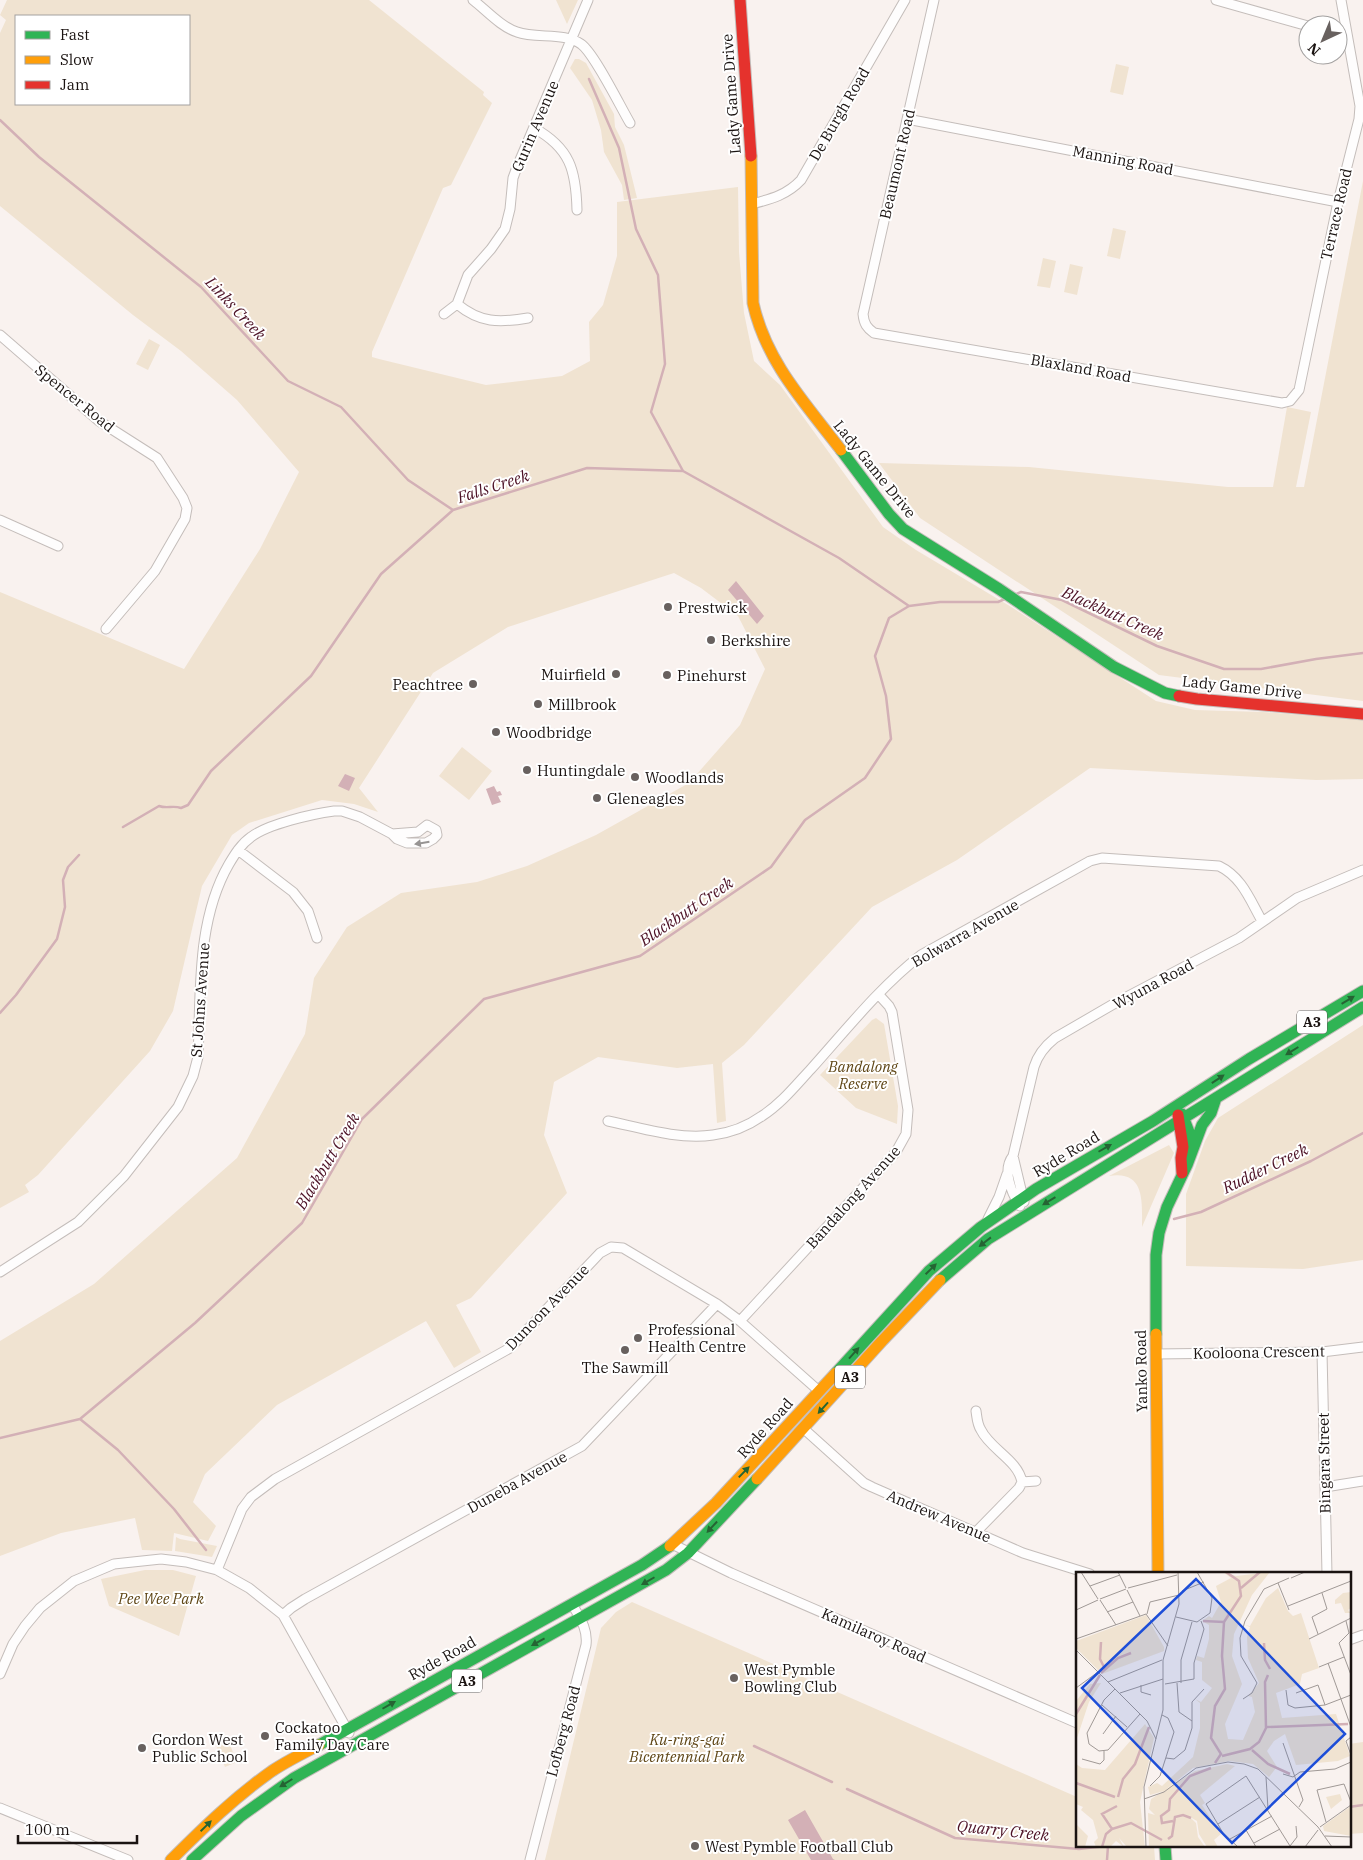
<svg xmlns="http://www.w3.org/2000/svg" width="1363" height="1860" viewBox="0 0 1363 1860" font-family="'IBM Plex Serif',serif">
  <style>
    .green { fill: #f0e3d1; fill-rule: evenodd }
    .water { fill: #d3b0b6 }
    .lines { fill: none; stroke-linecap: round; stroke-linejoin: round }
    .stream { stroke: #d3b0b6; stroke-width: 2.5 }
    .street-casing { stroke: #c4bdba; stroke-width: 11 }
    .fast-casing { stroke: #c4bdba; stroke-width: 13 }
    .slow-casing { stroke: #c4bdba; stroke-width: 13 }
    .jam-casing { stroke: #c4bdba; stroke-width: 13 }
    .street { stroke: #fefdfd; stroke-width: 9 }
    .fast { stroke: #30b455; stroke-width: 11 }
    .slow { stroke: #ff9f0a; stroke-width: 11 }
    .jam { stroke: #e5322d; stroke-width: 11 }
    .oneway { fill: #979493 }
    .oneway2 { fill: #256433 }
    .poi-dot { fill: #68615f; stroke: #fff; stroke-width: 2 }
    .labels { text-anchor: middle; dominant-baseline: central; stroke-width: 4; stroke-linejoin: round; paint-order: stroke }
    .shield { fill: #fff; stroke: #5f5a58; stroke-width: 1 }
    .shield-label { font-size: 14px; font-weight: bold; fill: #1a1311 }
    .street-label { font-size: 15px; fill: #1a1311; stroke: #fff }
    .poi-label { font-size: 15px; fill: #1a1311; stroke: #fff; text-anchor: start }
    .park-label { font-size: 15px; font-style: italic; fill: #5f4616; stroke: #fff }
    .water-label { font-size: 16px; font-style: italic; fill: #4c1125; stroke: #fff }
    .inset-river { fill: none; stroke: #d3b0b6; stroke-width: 2.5 }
    .inset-road { fill: none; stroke: #a09996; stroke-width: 1 }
    .view { fill: #1d4ed8; fill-opacity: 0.15; stroke: #1d4ed8; stroke-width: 2.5 }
    .inset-edge { fill: none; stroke: #1a1311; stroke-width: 2.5 }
  </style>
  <rect width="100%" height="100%" fill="#f9f2ef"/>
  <path class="green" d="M7 0H369L484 92 483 95 492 103 451 185 443 188 372 352V357L379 359 486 385 562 376 590 361 589 322 603 305 617 256V202L738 187 739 252 744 313 754 361 780 385 883 527 916 550 1013 608 1156 701 1195 710 1263 712 1363 720V779L1316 780 1090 768 957 860 872 907 744 1045 722 1063 726 1121 717 1123 713 1064 677 1068 598 1057 554 1082 544 1135 567 1193 471 1298 456 1305 481 1352 454 1368 426 1321 277 1405 205 1474 193 1502 216 1526 208 1541 174 1533 172 1551 142 1550 135 1518 61 1533 0 1556V1341L94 1284 237 1158 305 1034 314 978 347 927 401 893 477 882 527 866 596 835 689 783 740 725 765 669 738 616 701 588 674 573 508 627 433 673 359 788 378 812 354 804 322 800 249 823 232 835 202 886 173 1011 150 1051 38 1175 25 1185 29 1192 0 1208V592L184 669 260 549 299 472 237 400 181 351 133 315 0 206V33L6 20 0 15ZM16 16H189V104H16Z
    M556 0H578L567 24Z
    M575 59H579L586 63 614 114 615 127 624 145 637 198 624 200 622 185 604 152 601 130 592 100 570 68Z
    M1116 64 1129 67 1123 95 1110 92Z
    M1363 181V701L1159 675 920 518 879 463 1029 467 1228 487H1273L1287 407 1311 412 1296 487H1304Z
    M1113 228 1126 231 1120 259 1107 256Z
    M1043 258 1056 261 1050 288 1037 286Z
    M1070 264 1083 267 1077 295 1064 292Z
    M149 339 160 345 148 370 136 364Z
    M462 747 492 771 469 800 439 776Z
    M876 1018 884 1024 898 1106 897 1124 856 1108 820 1075 872 1020Z
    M1363 1025V1260L1303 1269 1186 1266V1194L1205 1141 1218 1118Z
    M1169 1145 1174 1153 1142 1227C1142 1201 1145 1170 1109 1176Z
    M176 1537 180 1539 217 1546 212 1557 175 1551Z
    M145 1570H173L196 1576 179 1636 109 1606 101 1579Z
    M632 1602 1077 1797V1846H1154L1155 1860H545L601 1628 616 1612Z
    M226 1735 237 1762 225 1767 214 1740Z
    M1363 1742V1833L1349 1834V1744Z"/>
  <path class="water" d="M736 581 764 616 757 624 728 590Z
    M345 774 355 778 349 791 338 786Z
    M494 786 497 792 500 791 502 795 498 796 501 802 492 805 486 789Z
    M805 1810 833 1859 835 1860H811L788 1820Z"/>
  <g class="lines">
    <path class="stream" d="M589 79 619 148 636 229 658 275 665 364 651 412 683 471
      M0 120 39 157 201 287 288 381 341 407 408 480 453 510
      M1014 595 1021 592 1062 600 1157 646 1224 669H1261L1316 659 1363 653
      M123 827 159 806C167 809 173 805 181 808L188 805 211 771 311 676 381 574 453 510 587 468 683 471 839 558 909 606
      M0 1013 16 995 57 939 65 907 63 880 68 867 79 855
      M1174 1219 1201 1212 1311 1161 1363 1133
      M80 1419 118 1450 174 1509 206 1550
      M0 1438 80 1419 195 1323 302 1223 362 1119 484 999 640 956 771 867 805 820 865 778 891 739 886 696 875 656 889 618 909 606 940 602H998L1007 598
      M754 1746 832 1782
      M847 1789 955 1838 1079 1849 1106 1846
      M1349 1807 1363 1805
      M1107 1860 1108 1846"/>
    <g class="street-casing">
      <path id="street" d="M473 0C486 10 501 27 517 32 536 39 565 32 581 44 594 53 620 106 630 123
        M934 0 863 314C864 324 867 328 874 333L1282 403 1290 401 1299 390 1338 202 1359 119 1360 106 1341 0
        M1216 0 1308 26
        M907 119 1338 202
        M534 128C570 148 576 170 577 210
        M752 204C771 199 787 195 801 180L905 0
        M457 304C480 323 499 323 528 318
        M444 314 457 304 468 275 491 249 505 229 510 209 513 178 517 167 588 0
        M0 335 99 421 157 458 183 498 187 508 185 519 155 571 106 629
        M0 520 58 546
        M238 850 293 892 308 911 317 938
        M608 1121C641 1128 679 1140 713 1135 730 1133 748 1126 762 1116 781 1104 796 1085 811 1069 846 1030 880 987 921 955L1090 861 1102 858 1219 866C1242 877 1250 900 1262 921
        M1013 1156 1024 1202
        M1020 1206C1011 1192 1002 1170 1013 1156L1034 1067C1038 1054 1045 1046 1055 1038L1117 1002 1239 938 1297 898 1363 870
        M988 1219 999 1197 1007 1174
        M0 1272 78 1222 124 1176 178 1107 193 1076 198 1057C201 993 196 921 229 864 235 854 241 844 251 837 268 824 312 814 334 811H342L360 817 392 834 397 839 407 843H426L433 839 437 835 436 830 427 825 418 832 392 834
        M740 1321 896 1152 906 1134 908 1110 892 1012 889 1006 879 995
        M1322 1352 1327 1574
        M1156 1354 1322 1352 1363 1347
        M976 1411C977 1417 977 1424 981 1430 990 1449 1018 1460 1022 1482L1019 1488 976 1532
        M804 1429 864 1483 872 1487 1023 1553 1090 1574
        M1022 1482 1036 1481
        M1325 1487 1363 1481
        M672 1544 731 1573 1077 1723
        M217 1570 242 1509 251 1497 275 1479 510 1348 600 1253 611 1247 623 1248 717 1304 740 1321 819 1391
        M283 1615 291 1608 305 1599 582 1446 717 1304
        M1349 1640 1363 1635
        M0 1674 13 1644 25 1626 40 1608 74 1581 114 1564 161 1559 186 1562 217 1570 249 1588 283 1615 349 1733
        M0 1808 128 1860
        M530 1860 586 1645C588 1629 580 1618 572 1604"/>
    </g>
    <g class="fast-casing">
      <path id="fast" d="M841 450 889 514 903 529 999 589 1114 667 1165 693 1179 696
        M1182 1114 1189 1132 1191 1149
        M940 1280 988 1239 1363 1007
        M1156 1334V1255L1159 1233 1167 1207 1187 1165 1202 1125 1211 1113 1216 1098
        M836 1373 929 1271 981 1227 1036 1189 1153 1121 1249 1059 1363 991
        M319 1745 642 1565 670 1546
        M1165 1846 1166 1860
        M192 1860 241 1816 294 1778 666 1570 688 1553 757 1479"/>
    </g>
    <g class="slow-casing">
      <path id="slow" d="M751 156 753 303C766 362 805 403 841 450
        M1156 1334 1158 1574
        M757 1479 882 1341 940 1280
        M670 1546 716 1503 836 1373
        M171 1860C203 1828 235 1797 272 1771 287 1761 303 1753 319 1745"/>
    </g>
    <g class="jam-casing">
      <path id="jam" d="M740 0 751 156
        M1179 696 1197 699 1363 714
        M1178 1115 1183 1147 1181 1158 1182 1173"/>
    </g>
    <use href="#street" class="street"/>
    <use href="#fast" class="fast"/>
    <use href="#slow" class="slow"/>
    <use href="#jam" class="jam"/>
  </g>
  <defs><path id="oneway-solid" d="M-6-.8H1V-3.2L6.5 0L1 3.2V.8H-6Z" transform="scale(1.25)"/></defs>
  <use class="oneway" href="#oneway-solid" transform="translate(422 843) rotate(171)"/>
  <g class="oneway2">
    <use href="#oneway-solid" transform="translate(1348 1000) rotate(-31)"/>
    <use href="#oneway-solid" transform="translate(1292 1051) rotate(148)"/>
    <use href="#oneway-solid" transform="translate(1218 1079) rotate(-34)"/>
    <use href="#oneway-solid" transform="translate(1105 1148) rotate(-30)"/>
    <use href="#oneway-solid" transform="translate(1049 1201) rotate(149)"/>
    <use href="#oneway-solid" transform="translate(985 1242) rotate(142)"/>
    <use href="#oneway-solid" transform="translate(931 1269) rotate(-44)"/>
    <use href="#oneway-solid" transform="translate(854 1353) rotate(-48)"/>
    <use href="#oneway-solid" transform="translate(823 1408) rotate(132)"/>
    <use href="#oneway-solid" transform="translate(744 1472) rotate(-46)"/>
    <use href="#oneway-solid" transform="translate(712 1527) rotate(133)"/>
    <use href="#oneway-solid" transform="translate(648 1581) rotate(150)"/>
    <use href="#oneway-solid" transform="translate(538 1642) rotate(151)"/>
    <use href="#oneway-solid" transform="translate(389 1705) rotate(-30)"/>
    <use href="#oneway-solid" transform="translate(286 1783) rotate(148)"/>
    <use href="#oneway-solid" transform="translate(206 1826) rotate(-44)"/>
  </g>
  <g class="poi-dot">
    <circle cx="668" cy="607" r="5"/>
    <circle cx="711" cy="640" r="5"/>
    <circle cx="616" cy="674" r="5"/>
    <circle cx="667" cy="675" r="5"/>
    <circle cx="473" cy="684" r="5"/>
    <circle cx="538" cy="704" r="5"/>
    <circle cx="496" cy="732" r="5"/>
    <circle cx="527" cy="770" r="5"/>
    <circle cx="635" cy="777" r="5"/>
    <circle cx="597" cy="798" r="5"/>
    <circle cx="638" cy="1338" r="5"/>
    <circle cx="625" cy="1350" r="5"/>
    <circle cx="734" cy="1678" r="5"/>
    <circle cx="265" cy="1736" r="5"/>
    <circle cx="142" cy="1748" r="5"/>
    <circle cx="695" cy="1846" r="5"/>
  </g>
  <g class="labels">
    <g class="shield">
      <rect x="1297" y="1010.5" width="30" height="23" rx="4"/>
      <rect x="835" y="1365.5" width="30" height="23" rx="4"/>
      <rect x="452" y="1669.5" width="30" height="23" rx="4"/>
    </g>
    <g class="shield-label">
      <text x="1312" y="1022">A3</text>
      <text x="850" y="1377">A3</text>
      <text x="467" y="1681">A3</text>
    </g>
    <g class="street-label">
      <text transform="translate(731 94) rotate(-94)">Lady Game Drive</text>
      <text transform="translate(839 114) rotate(-60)">De Burgh Road</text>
      <text transform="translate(535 126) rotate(-67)">Gurin Avenue</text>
      <text transform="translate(1123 160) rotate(11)">Manning Road</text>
      <text transform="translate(897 164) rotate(-77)">Beaumont Road</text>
      <text transform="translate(1336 214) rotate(-77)">Terrace Road</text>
      <text transform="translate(1081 368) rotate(10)">Blaxland Road</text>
      <text transform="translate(75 398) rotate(39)">Spencer Road</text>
      <text transform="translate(875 469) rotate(51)">Lady Game Drive</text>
      <text transform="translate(1242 687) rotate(6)">Lady Game Drive</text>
      <text transform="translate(965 933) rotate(-30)">Bolwarra Avenue</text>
      <text transform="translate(1153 984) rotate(-28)">Wyuna Road</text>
      <text transform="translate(200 1000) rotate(-86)">St Johns Avenue</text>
      <text transform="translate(1066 1154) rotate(-31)">Ryde Road</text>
      <text transform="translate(853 1197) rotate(-48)">Bandalong Avenue</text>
      <text transform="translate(547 1307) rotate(-46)">Dunoon Avenue</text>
      <text transform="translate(1259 1352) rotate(-1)">Kooloona Crescent</text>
      <text transform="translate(1141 1371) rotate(-91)">Yanko Road</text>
      <text transform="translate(765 1428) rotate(-48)">Ryde Road</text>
      <text transform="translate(1324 1463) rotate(-91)">Bingara Street</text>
      <text transform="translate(517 1482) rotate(-29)">Duneba Avenue</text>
      <text transform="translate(939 1516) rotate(23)">Andrew Avenue</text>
      <text transform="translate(874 1635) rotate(24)">Kamilaroy Road</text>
      <text transform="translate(442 1658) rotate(-29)">Ryde Road</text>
      <text transform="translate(563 1731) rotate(-75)">Lofberg Road</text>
    </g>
    <g class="poi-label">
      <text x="678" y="607">Prestwick</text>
      <text x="721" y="640">Berkshire</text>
      <text x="606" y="674" text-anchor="end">Muirfield</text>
      <text x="677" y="675">Pinehurst</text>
      <text x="463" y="684" text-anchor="end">Peachtree</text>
      <text x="548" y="704">Millbrook</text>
      <text x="506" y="732">Woodbridge</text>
      <text x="537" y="770">Huntingdale</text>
      <text x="645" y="777">Woodlands</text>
      <text x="607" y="798">Gleneagles</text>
      <text x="648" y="1329">Professional<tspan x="648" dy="17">Health Centre</tspan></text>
      <text x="625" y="1367" text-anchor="middle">The Sawmill</text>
      <text x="744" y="1669">West Pymble<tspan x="744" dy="17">Bowling Club</tspan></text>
      <text x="275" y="1727">Cockatoo<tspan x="275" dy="17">Family Day Care</tspan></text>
      <text x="152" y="1739">Gordon West<tspan x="152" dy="17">Public School</tspan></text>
      <text x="705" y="1846">West Pymble Football Club</text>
    </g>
    <g class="park-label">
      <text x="863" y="1066">Bandalong<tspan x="863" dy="17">Reserve</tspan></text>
      <text x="161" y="1598">Pee Wee Park</text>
      <text x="687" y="1739">Ku-ring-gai<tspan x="687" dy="17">Bicentennial Park</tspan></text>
    </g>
    <g class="water-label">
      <text transform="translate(236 308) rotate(47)">Links Creek</text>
      <text transform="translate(493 486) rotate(-18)">Falls Creek</text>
      <text transform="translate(1113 613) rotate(24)">Blackbutt Creek</text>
      <text transform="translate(686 911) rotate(-34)">Blackbutt Creek</text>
      <text transform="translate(327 1161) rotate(-59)">Blackbutt Creek</text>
      <text transform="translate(1265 1168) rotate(-26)">Rudder Creek</text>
      <text transform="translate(1003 1830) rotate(6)">Quarry Creek</text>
    </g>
  </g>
  <g transform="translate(1076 1572)">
    <rect width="275" height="275" fill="#f9f2ef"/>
    <path d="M147 0 160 4 194 0 176 23 158 62 156 84 166 112 149 152 152 167 167 168 179 140 176 125 172 124 183 111 172 86 171 65 174 55 169 53 174 54 190 26 202 16 212 39 217 44 225 41 243 96 226 102 224 112 200 121 206 146 260 142 274 184 262 189 220 193 209 162 198 169 191 179 201 195 216 203 200 196 193 205 177 192 153 189 117 196 88 219 74 223 72 215 81 211 86 214 117 185 124 156V131L119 127 125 130 136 116 126 108V90L120 88 121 84 128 86 133 67V53L126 49 133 44 136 46 145 30 140 14 155 6ZM275 20V36L272 38 275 41H269L265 31 259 32V28L267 21ZM70 43 88 75V79L26 102 0 76V69ZM25 111 13 130 0 169V129L14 112ZM69 152 78 166 64 230 69 275H51L43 266 48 275 40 269 34 275H20L18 270 22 266 17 248 5 238 7 235 0 232V192L6 196 29 198ZM151 192 159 194 124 223 129 231 126 233 145 262 138 268 142 275H131L123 262 121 249 114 245 120 251 122 265 129 275H73L72 241 79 243 73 237 75 227 119 199ZM264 222 266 228 255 237 250 225ZM275 234V264L248 259 247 254ZM1 253 12 264 9 275H0Z" fill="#f0e3d1"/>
    <path class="inset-river" d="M165 16 184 0M127 49 148 50M25 70 24 87 29 97M188 71 189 88 194 97M25 101 42 86 55 81M0 142 24 103M191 155 272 152M176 178 192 192 214 202M146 184 174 177 183 170 190 156 189 110 192 103M139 191 145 182 135 166 139 134 149 117 146 84 148 50 165 24 163 9 150 0M0 211 39 225M42 225 47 207 59 192 73 155M41 234 26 242 36 257 55 251 86 268M97 249 86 251 85 244 93 238 94 227 114 204 135 196M92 267 96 264 99 245 107 243 115 246M26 275 30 262 36 257"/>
    <path class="inset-road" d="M5 0 22 27M42 0 50 16M215 6 229 0M202 11 213 38M14 14 44 3M52 16 101 3M51 18 64 44M106 19 128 10M24 27 50 17M24 28 40 53M212 34 275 9M0 38 22 28M31 40 57 30M71 42 74 30 103 23M100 45 121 50 134 41 136 26 121 0M270 49 273 61 263 71 275 103M242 62 236 45 251 37 246 21M0 67 70 42 92 74M233 67 275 46M0 78 71 149 80 167M252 91 275 155M243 95 268 85M32 110 86 88M101 111 103 140 116 149M105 111V88L116 50M89 112 118 107V91L128 57 125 49M65 113V120L75 123M0 116 22 100M39 117 28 128 11 161 13 172 23 179 32 178 64 142M210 118 212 133 219 136 249 133 275 123M44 121 87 107M220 121 242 113 249 133M167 127 176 121 181 111 165 84 164 66 169 49 188 17 213 6M26 133 51 155M27 162 40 144M275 165 270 169 275 183M207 171 227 228 223 235M90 186 98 187 109 178 116 156V130L128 117M6 187 24 192 28 188V179M207 202 217 205 224 200 259 197 275 190M190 205 192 237M74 214 84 204 98 160 92 146 86 143M68 227 88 220 120 196 152 190 168 192 182 197 242 255M250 250 241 218 268 212 275 230M142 252 184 225M242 255 256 275M244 255 275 233M170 258 180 275M249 264 275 265M154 267 196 244M178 271 204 257M70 275 68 215 87 138V88L103 32 102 0M162 275 147 261 130 232 170 204 214 274 221 265 220 254M229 275 242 258"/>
    <path class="view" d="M120 7 269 162 156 271 6 116Z"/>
    <rect width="275" height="275" class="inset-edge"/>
  </g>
  <rect x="15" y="15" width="175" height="90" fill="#ffffff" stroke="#a3a1a0"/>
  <rect x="25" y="31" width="25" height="8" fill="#30b455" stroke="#a3a1a0"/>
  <text x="60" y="40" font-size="15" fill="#1a1311">Fast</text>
  <rect x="25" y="56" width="25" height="8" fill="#ff9f0a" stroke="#a3a1a0"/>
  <text x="60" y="65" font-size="15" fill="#1a1311">Slow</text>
  <rect x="25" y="81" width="25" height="8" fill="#e5322d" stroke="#a3a1a0"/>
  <text x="60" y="90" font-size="15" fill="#1a1311">Jam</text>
  <g transform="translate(1323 40) rotate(224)"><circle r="24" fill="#ffffff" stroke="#a3a1a0"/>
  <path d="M0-4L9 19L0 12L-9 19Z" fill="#68615f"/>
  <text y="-8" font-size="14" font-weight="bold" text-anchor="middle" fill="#1a1311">N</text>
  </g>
  <path d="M18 1835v8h119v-8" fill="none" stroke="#1a1311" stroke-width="2.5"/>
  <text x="25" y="1835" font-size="15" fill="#1a1311" stroke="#ffffff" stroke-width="4" paint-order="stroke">100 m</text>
</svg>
